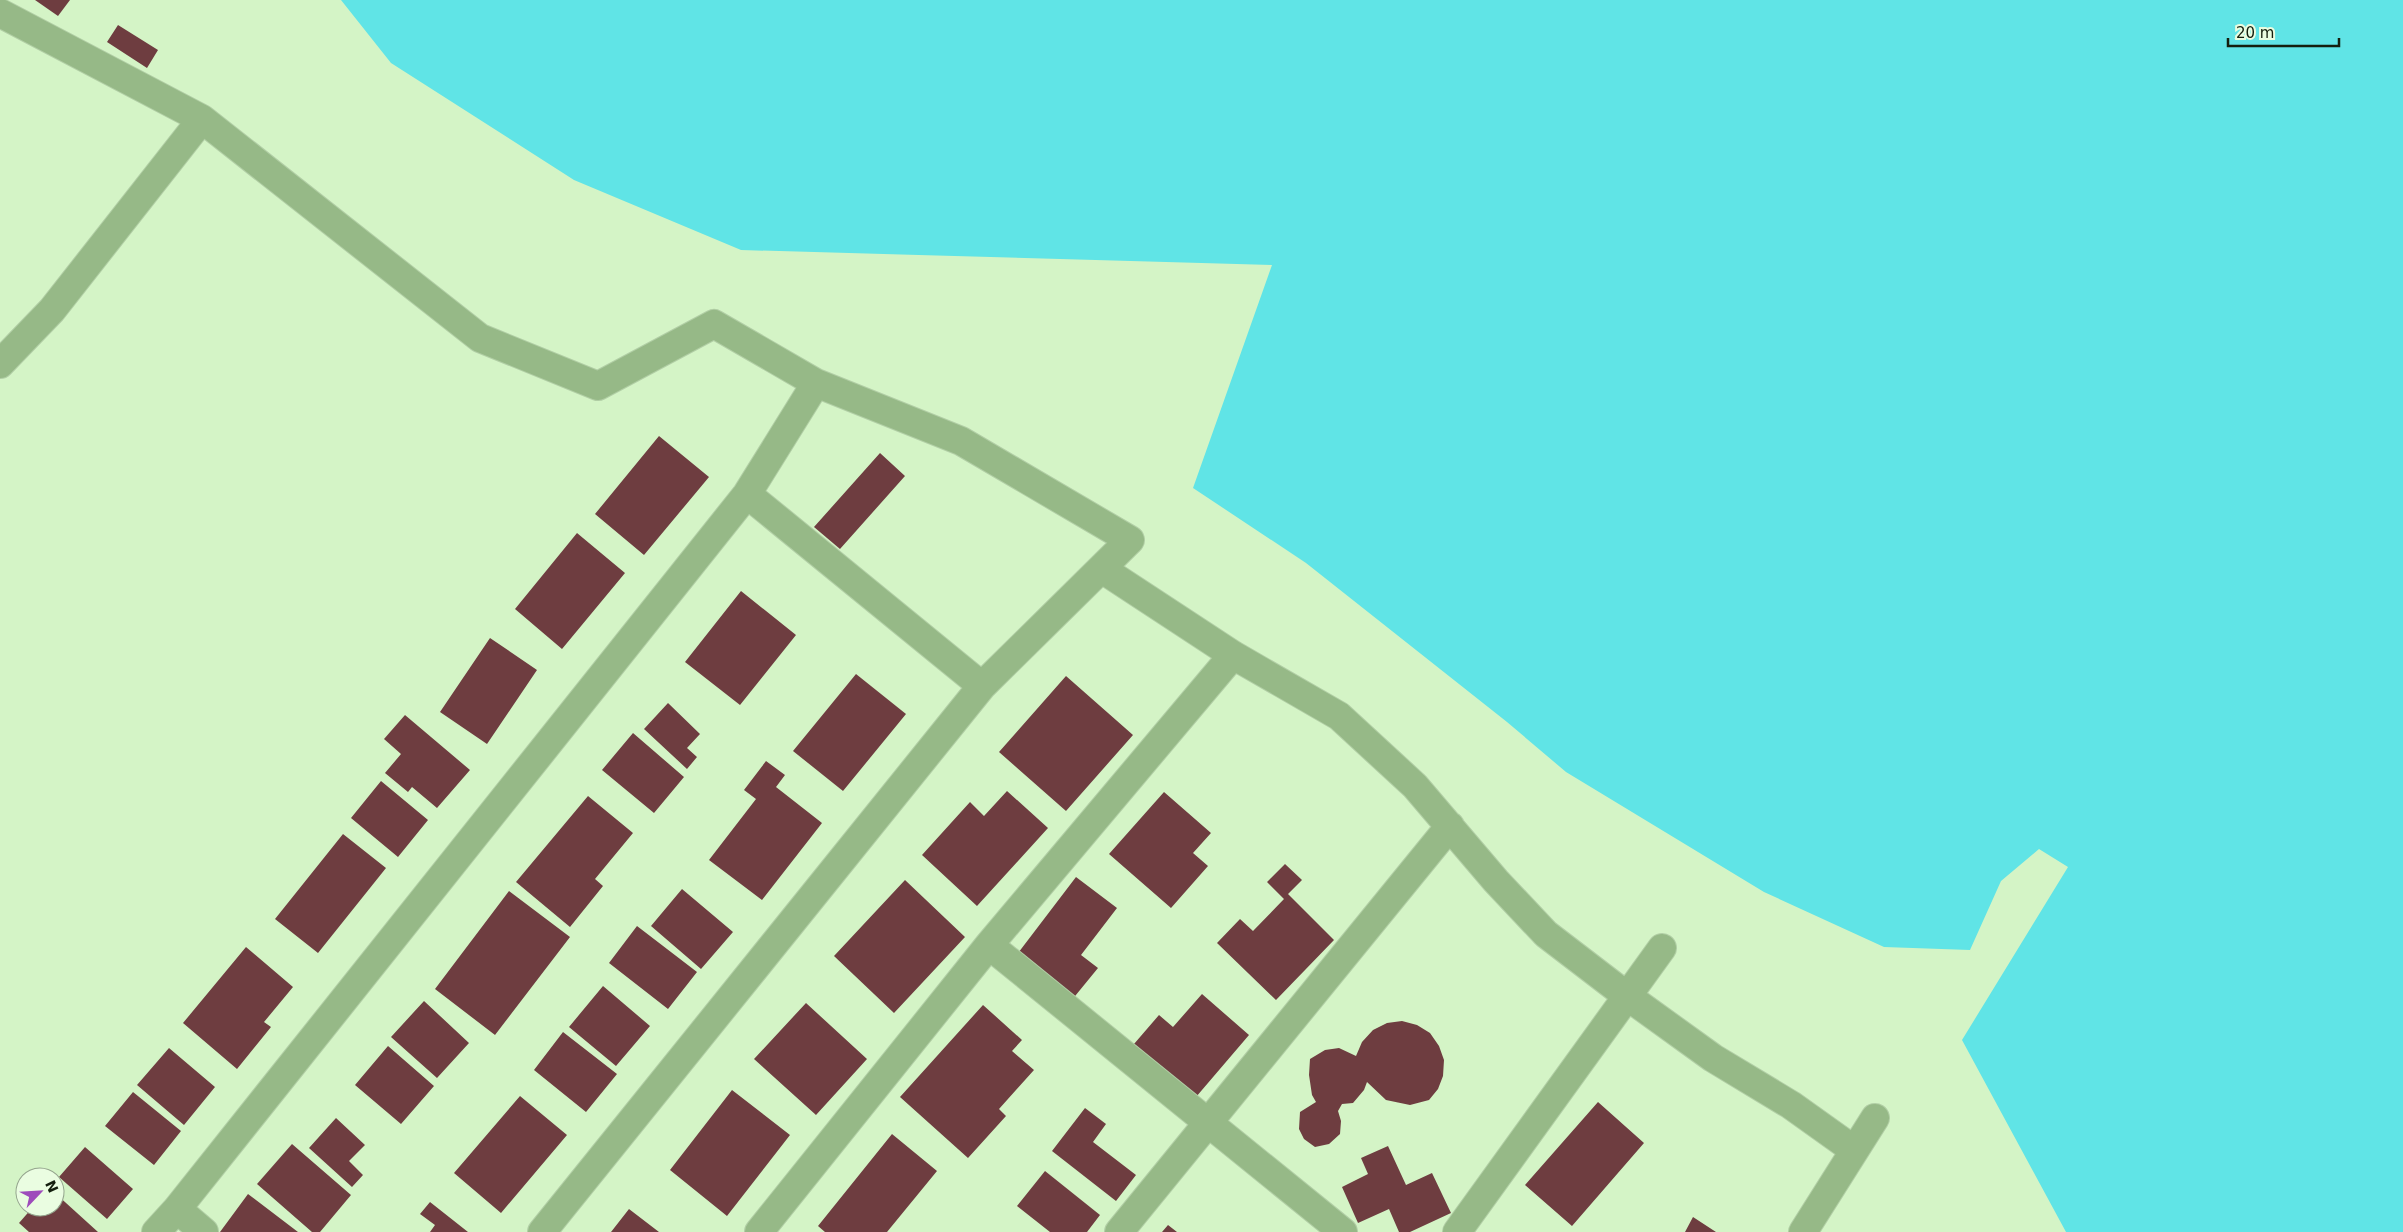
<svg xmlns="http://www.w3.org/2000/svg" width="2403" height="1232" viewBox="0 0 2403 1232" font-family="'DejaVu Sans',sans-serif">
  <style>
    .water { fill: #60e4e6 }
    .building { fill: #6e3d40 }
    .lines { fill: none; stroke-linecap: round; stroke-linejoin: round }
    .street-casing { stroke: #b1cea5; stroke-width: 30 }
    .street { stroke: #96b987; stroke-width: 28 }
  </style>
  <rect width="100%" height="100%" fill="#d4f4c6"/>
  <path class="water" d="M341 0H2403V1232H2066L1962 1040 2068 867 2039 849 2001 881 1970 950 1884 947 1764 892 1566 772 1507 722 1306 563 1193 488 1272 265 741 250 574 180 391 63Z"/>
  <path class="building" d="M35 0H70L58 16Z
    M118 25 158 50 147 68 107 42Z
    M659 436 709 477 644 555 595 514Z
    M880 453 905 476 840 549 814 527Z
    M577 533 625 573 562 649 515 609Z
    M741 591 796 635 740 705 685 662Z
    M490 638 537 670 487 744 440 712Z
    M856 674 906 714 843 791 793 751Z
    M1066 676 1133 735 1066 811 999 752Z
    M668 703 700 734 687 748 697 757 687 769 644 729Z
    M405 715 470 770 437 808 412 787 408 792 385 773 401 754 384 739Z
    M633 733 684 777 654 813 602 770Z
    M766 761 785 775 776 787 822 823 762 900 709 860 756 799 744 790Z
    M381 781 428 820 398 857 351 818Z
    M1007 791 1048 828 977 906 922 855 970 802 984 816Z
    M1164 792 1211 833 1193 853 1208 866 1171 908 1109 854Z
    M588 796 633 833 595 879 603 886 570 927 516 882Z
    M343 834 386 868 318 953 275 919Z
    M1285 864 1302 880 1288 894 1334 940 1276 1000 1217 943 1240 919 1253 931 1284 899 1267 882Z
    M1076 877 1117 908 1081 955 1098 968 1071 1001 1015 957Z
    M905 880 965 937 894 1013 834 956Z
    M682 889 733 932 701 969 651 926Z
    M509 891 570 937 495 1035 435 989Z
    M637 926 697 972 668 1009 609 963Z
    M246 947 293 987 264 1022 271 1027 237 1069 183 1023Z
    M603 986 650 1026 616 1066 569 1027Z
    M1202 994 1249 1035 1196 1097 1134 1044 1159 1015 1173 1027Z
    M424 1001 469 1043 437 1078 391 1037Z
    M806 1003 867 1059 816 1115 754 1059Z
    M983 1005 1022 1040 1012 1051 1034 1070 999 1109 1006 1116 968 1158 900 1097Z
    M1402 1021 1417 1025 1430 1033 1439 1046 1444 1060 1443 1076 1438 1089 1429 1100 1410 1105 1386 1100 1367 1082 1364 1090 1353 1103 1342 1104 1338 1111 1341 1121 1340 1134 1329 1144 1315 1147 1304 1139 1299 1129 1300 1112 1316 1102 1312 1095 1309 1075 1310 1059 1325 1050 1339 1048 1356 1056 1362 1042 1373 1030 1387 1023Z
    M563 1032 617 1074 586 1112 534 1070Z
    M388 1046 434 1086 401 1124 355 1085Z
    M169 1048 215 1087 184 1125 137 1085Z
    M732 1090 790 1135 727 1216 670 1170Z
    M133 1092 181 1131 154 1165 105 1126Z
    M520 1096 567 1135 501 1213 454 1173Z
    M1598 1102 1644 1143 1572 1226 1525 1185Z
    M1085 1108 1106 1124 1093 1142 1136 1175 1116 1201 1052 1151Z
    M336 1118 365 1145 349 1161 363 1175 352 1187 309 1148Z
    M892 1134 937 1171 887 1232H825L818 1226Z
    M292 1144 351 1195 320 1232H312L257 1184Z
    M1388 1146 1406 1185 1432 1173 1451 1213 1410 1232H1399L1389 1209 1358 1223 1342 1187 1368 1174 1361 1158Z
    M85 1147 133 1189 107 1219 59 1177Z
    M1045 1171 1100 1215 1087 1232H1050L1017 1206Z
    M55 1193 98 1232H29L19 1223 33 1207H55Z
    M248 1194 298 1232H220Z
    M430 1202 468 1232H430L435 1225 420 1214Z
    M629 1209 659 1232H611Z
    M1693 1217 1716 1232H1685Z
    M1168 1225 1177 1232H1162Z"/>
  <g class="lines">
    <g class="street-casing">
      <path id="street" d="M0 13 202 119 480 338 598 386 714 324 816 383 961 441 1130 540 982 686 542 1232
        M0 364 52 310 202 119
        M747 494 982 686
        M1102 569 1233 655 1339 716 1415 786 1496 881 1546 934 1627 996 1713 1058 1791 1105 1854 1150
        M989 945 1343 1232
        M177 1209 204 1232
        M156 1232 177 1209 747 494 816 383
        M759 1232 989 945 1233 655
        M1119 1232 1450 826
        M1457 1232 1662 948
        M1803 1232 1875 1118"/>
    </g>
    <use href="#street" class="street"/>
  </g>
  <g transform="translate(40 1192) rotate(65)"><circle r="24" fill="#eafde1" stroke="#94a48d"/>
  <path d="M0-4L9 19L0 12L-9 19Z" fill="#9e4cbb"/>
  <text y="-8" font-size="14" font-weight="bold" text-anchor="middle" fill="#141f0e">N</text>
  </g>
  <path d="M2228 38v8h111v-8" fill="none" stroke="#141f0e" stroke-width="2.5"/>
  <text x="2236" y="38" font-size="15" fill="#141f0e" stroke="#eafde1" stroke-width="4" paint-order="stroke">20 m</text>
</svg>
